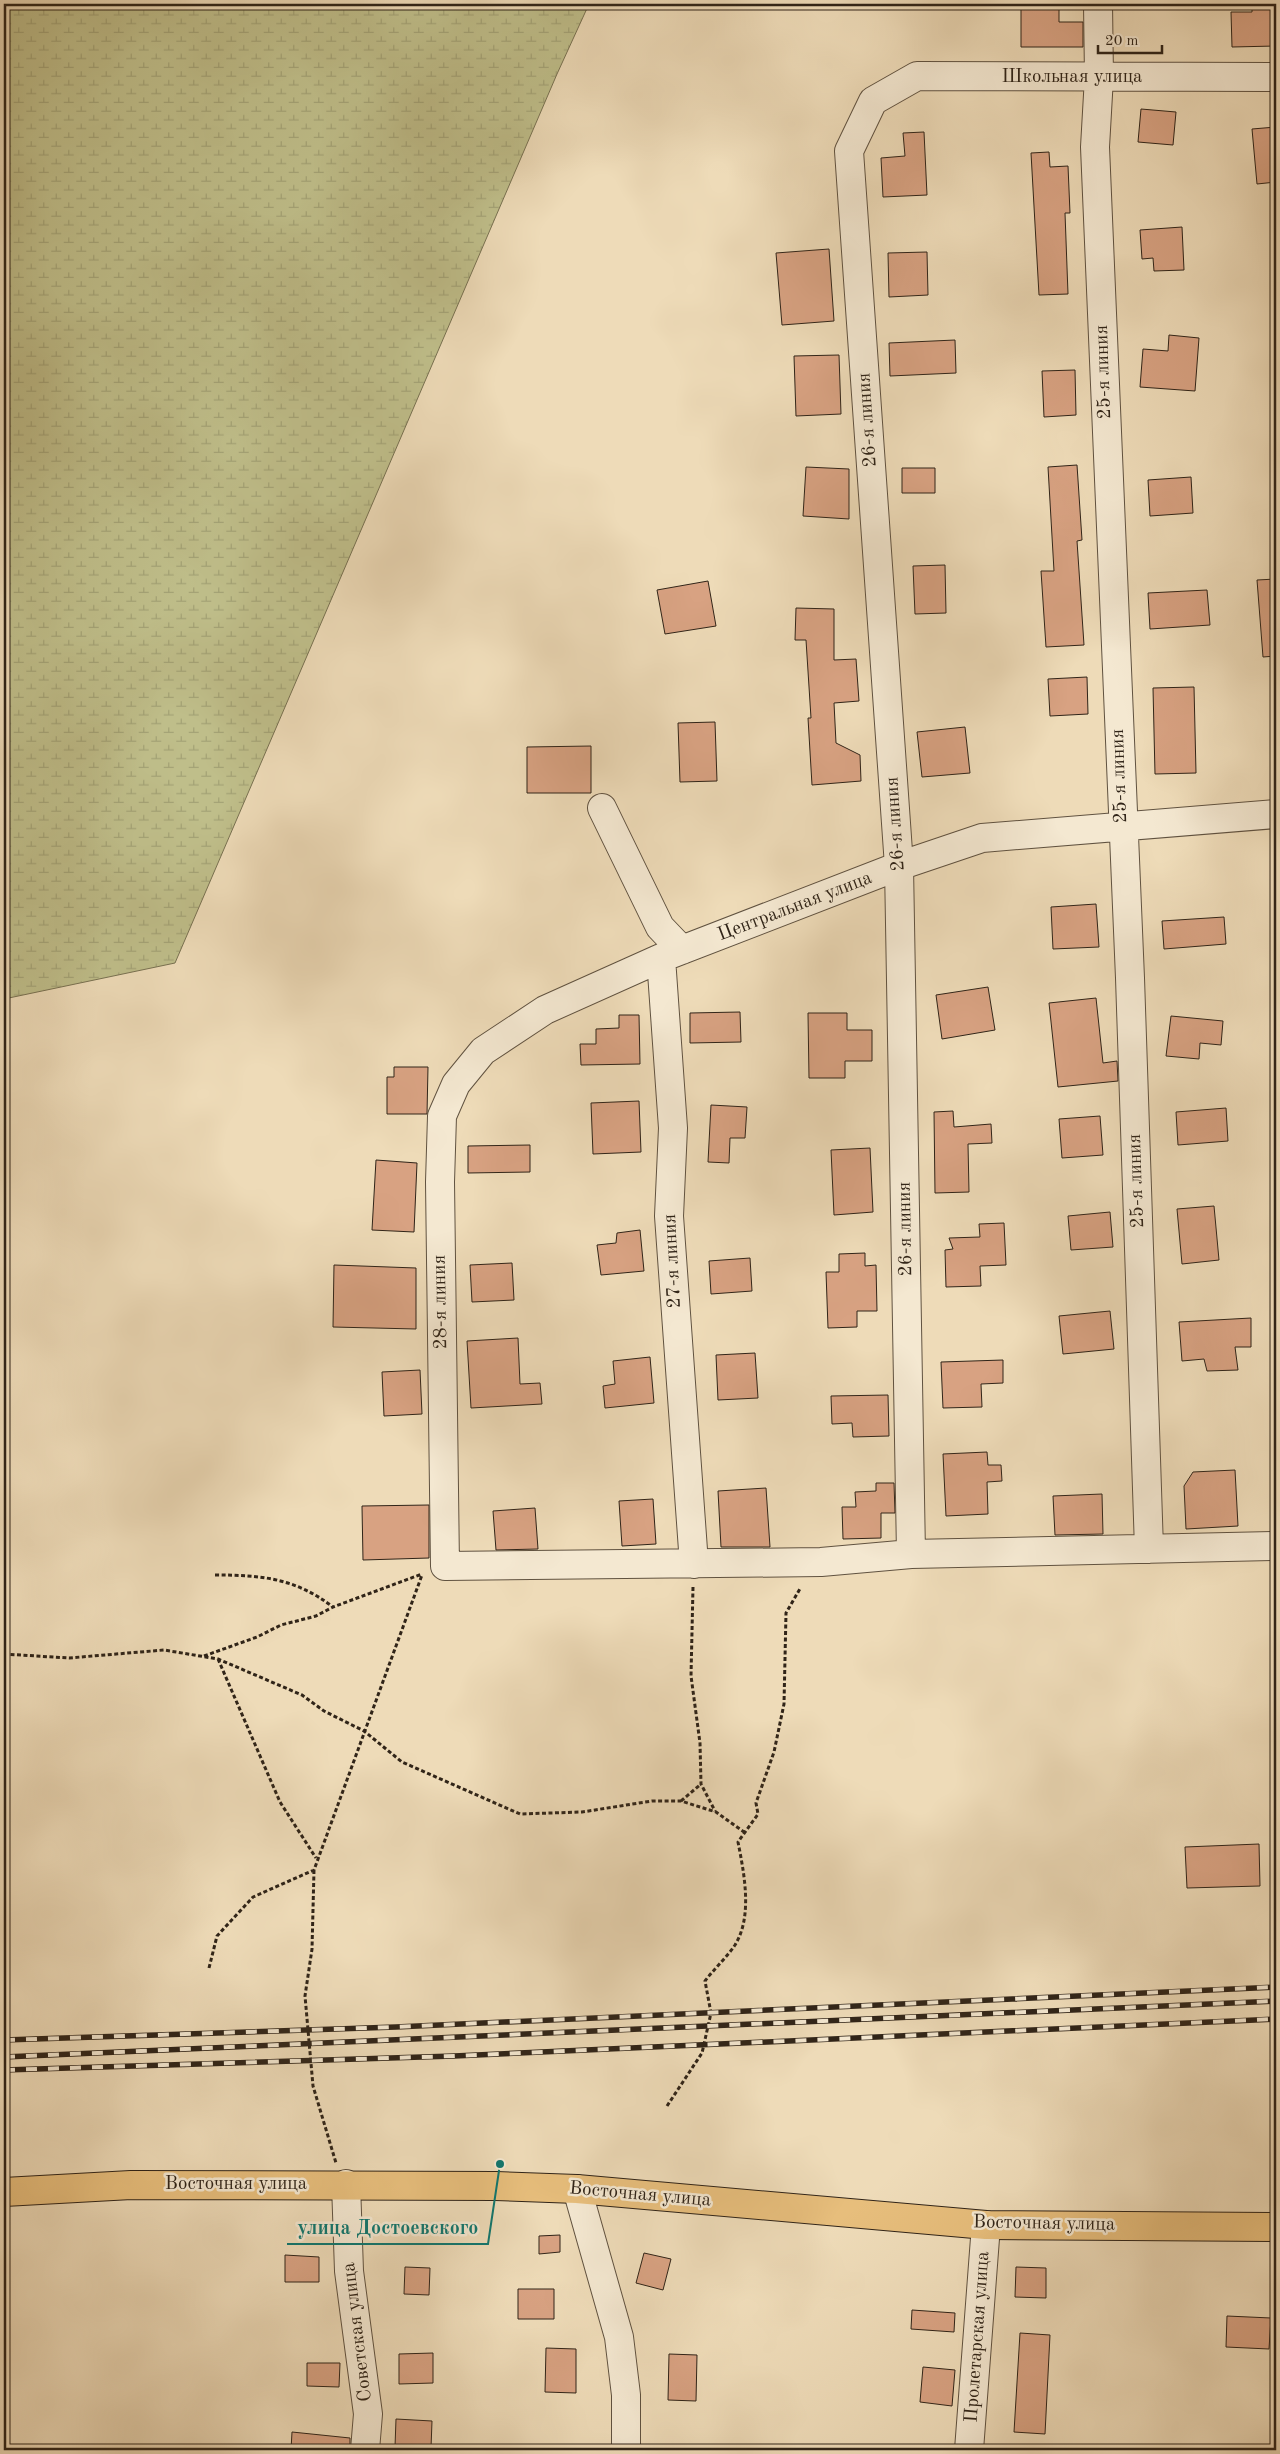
<svg xmlns="http://www.w3.org/2000/svg" width="1280" height="2454" viewBox="0 0 1280 2454" font-family="'Old Standard TT',serif">
  <style>
    .wetland { fill: url(#wetland-marsh); stroke: #787151 }
    .building { fill: #d8a282; stroke: #302418 }
    .lines { fill: none; stroke-linecap: round; stroke-linejoin: round }
    .minor-casing { stroke: #605240; stroke-width: 30 }
    .major-casing { stroke: #302418; stroke-width: 30 }
    .path { stroke: #302418; stroke-width: 3; stroke-dasharray: 4 2.5; stroke-linecap: butt }
    .minor { stroke: #f4e8d1; stroke-width: 28 }
    .major { stroke: #e7be7c; stroke-width: 28 }
    .rail-casing { stroke: #302418; stroke-width: 5.5 }
    .rail { stroke: #f4e8d1; stroke-width: 4; stroke-dasharray: 11; stroke-linecap: butt }
    .labels { text-anchor: middle; dominant-baseline: central; stroke-width: 5; stroke-linejoin: round; paint-order: stroke }
    .street-label { font-size: 19px; fill: #302418; stroke: #f4e8d1 }
    .leader { fill: none; stroke: #0f766e; stroke-width: 2 }
    .callout-dot { fill: #0f766e; stroke: #f4e8d1; stroke-width: 2 }
    .callout-label { font-size: 20px; text-anchor: middle; font-weight: bold; fill: #0f766e; stroke: #f4e8d1; stroke-width: 5; stroke-linejoin: round; paint-order: stroke }
  </style>
  <defs>
    <pattern id="wetland-marsh" width="20" height="14" patternUnits="userSpaceOnUse" patternTransform="scale(1.25)"><rect width="20" height="14" fill="#bfbe8a"/><path d="M1 5h8M5 5V1M11 12h8M15 12V8" fill="none" stroke="#a4a376"/></pattern>
  </defs>
  <rect width="100%" height="100%" fill="#eedbb8"/>
  <filter id="stains"><feTurbulence type="fractalNoise" baseFrequency=".004" numOctaves="4"/><feColorMatrix values="0 0 0 0 .2 0 0 0 0 .09 0 0 0 0 .02 0 0 0 .5 -.17"/></filter>
  <radialGradient id="worn" r=".72"><stop offset=".6" stop-color="#630" stop-opacity="0"/><stop offset="1" stop-color="#630" stop-opacity=".3"/></radialGradient>
  <path class="wetland" d="M4 4H589L557 74 175 963 4 999Z"/>
  <path class="building" d="M1021 4H1059V22H1083V47H1021Z
    M1252 4H1276V46L1232 47 1231 12H1252Z
    M1141 109 1176 112 1173 145 1138 142Z
    M1276 127V182L1257 184 1252 129Z
    M924 132 927 195 883 197 881 158 905 156 903 133Z
    M1049 152 1050 167 1068 166 1070 213H1065L1068 294 1039 295 1031 153Z
    M1182 227 1184 270 1154 271 1153 258 1142 259 1140 230Z
    M829 249 834 321 782 325 776 253Z
    M927 252 928 295 889 297 888 253Z
    M1169 335 1199 338 1195 391 1140 387 1143 349 1168 351Z
    M955 340 956 373 890 376 889 343Z
    M839 355 841 414 796 416 794 356Z
    M1075 370 1076 415 1044 417 1042 371Z
    M1077 465 1082 540 1077 541 1084 645 1046 647 1041 571H1054L1048 467Z
    M806 467 849 469V519L803 516Z
    M902 468H935V493H902Z
    M1191 477 1193 513 1150 516 1148 480Z
    M945 565 946 613 915 614 913 566Z
    M1276 579V656L1263 657 1257 580Z
    M708 581 716 626 665 634 657 590Z
    M1207 590 1210 625 1150 629 1148 593Z
    M796 608 834 609V660L856 659 859 701 834 703 836 743 860 755 861 781 812 785 808 718H811L806 640H795Z
    M1087 677 1088 714 1050 716 1048 679Z
    M1194 687 1196 773 1155 774 1153 688Z
    M715 722 717 781 680 782 678 723Z
    M965 727 970 773 922 777 917 732Z
    M591 746V793H527V747Z
    M1096 904 1099 947 1053 949 1051 907Z
    M1224 917 1226 944 1164 949 1162 921Z
    M988 987 995 1030 942 1039 936 995Z
    M1096 998 1103 1063 1117 1061 1118 1081 1058 1087 1049 1003Z
    M740 1012 741 1042 690 1043V1013Z
    M808 1013H847V1030H872V1061H845V1078H809Z
    M619 1015H639L640 1064 581 1065 580 1044H596V1029L619 1028Z
    M1171 1016 1223 1021 1221 1045 1200 1043 1199 1059 1166 1056Z
    M394 1067H428L427 1114H387V1077H394Z
    M639 1101 641 1152 593 1154 591 1103Z
    M711 1105 747 1107 745 1138H730L729 1163 708 1162Z
    M1226 1108 1228 1141 1178 1145 1176 1112Z
    M953 1111 954 1127 991 1124 992 1143 968 1144 969 1192 935 1193 934 1112Z
    M1100 1116 1103 1155 1062 1158 1059 1119Z
    M530 1145V1172L468 1173V1146Z
    M870 1148 873 1212 834 1215 831 1150Z
    M376 1160 417 1163 414 1232 372 1230Z
    M1214 1206 1219 1260 1182 1264 1177 1209Z
    M1110 1212 1113 1247 1071 1250 1068 1216Z
    M1004 1223 1006 1265 980 1266 981 1286 946 1287 945 1250 953 1249 949 1238 980 1237 979 1224Z
    M640 1230 644 1271 601 1275 597 1245 616 1243 617 1233Z
    M865 1253V1266L876 1265 877 1311H857V1327L828 1328 826 1272H839V1254Z
    M750 1258 752 1291 711 1294 709 1261Z
    M512 1263 514 1300 472 1302 470 1265Z
    M334 1265 416 1268V1329L333 1327Z
    M1110 1311 1114 1349 1063 1354 1059 1316Z
    M1251 1318V1347H1235L1238 1370 1207 1371 1204 1359 1182 1361 1179 1322Z
    M518 1338 520 1384 540 1383 542 1404 471 1408 467 1341Z
    M755 1353 758 1398 718 1400 716 1355Z
    M650 1357 654 1403 605 1408 603 1386 615 1384 613 1361Z
    M1003 1360V1383L981 1384 982 1407 943 1408 941 1362Z
    M420 1370 422 1414 384 1416 382 1372Z
    M888 1395 889 1436 853 1437 852 1423 832 1424 831 1396Z
    M987 1452 988 1465H1001L1002 1481 987 1482 988 1514 946 1516 943 1454Z
    M1235 1470 1238 1526 1186 1529 1184 1486 1193 1472Z
    M876 1483H894L895 1513H881V1538L843 1539 842 1507H856L855 1492 876 1491Z
    M766 1488 770 1547H721L718 1491Z
    M1102 1494 1103 1534 1055 1535 1053 1496Z
    M653 1499 656 1544 622 1546 619 1501Z
    M429 1505V1558L363 1560 362 1506Z
    M535 1508 538 1549 496 1550 493 1511Z
    M1259 1844 1260 1886 1187 1888 1185 1847Z
    M560 2235V2252L539 2254V2236Z
    M644 2253 671 2259 663 2290 636 2283Z
    M285 2255 319 2257V2282H285Z
    M405 2267 430 2268 429 2295 404 2294Z
    M1016 2267 1046 2268V2298L1015 2297Z
    M518 2289H554V2319H518Z
    M912 2310 955 2313 954 2332 911 2329Z
    M1227 2316 1271 2318 1269 2349 1226 2347Z
    M1020 2333 1050 2335 1045 2434 1014 2432Z
    M546 2348 576 2349V2393L545 2392Z
    M433 2353V2383L399 2384V2354Z
    M669 2354 697 2355 696 2401 668 2400Z
    M307 2363H340L339 2387 307 2386Z
    M923 2367 955 2370 952 2406 920 2402Z
    M396 2419 432 2421 431 2448 395 2447Z
    M292 2432 350 2438V2450H291Z"/>
  <g class="lines">
    <g class="minor-casing">
      <path id="minor" d="M1098 4 1099 77 1095 147 1130 978 1149 1549
        M602 808 660 927 682 950
        M1276 814 982 838 899 866 661 958 545 1010 483 1051 456 1084 442 1116 440 1182 445 1566 821 1562 911 1554 1276 1546
        M661 958 673 1128 669 1216 694 1564
        M911 1554 899 866 849 151 873 101 917 76 1276 77
        M346 2184 349 2271 368 2414 365 2450
        M577 2189 619 2337 626 2395V2450
        M969 2450 986 2225"/>
    </g>
    <g class="major-casing">
      <path id="major" d="M4 2192 131 2185 496 2186 577 2189 986 2225 1276 2227"/>
    </g>
    <path class="path" d="M215 1575C261 1575 295 1578 333 1607
      M693 1587 691 1676 700 1743 701 1784 715 1811
      M4 1654 69 1658 164 1650 218 1659 302 1695 324 1711 364 1731 402 1762 520 1814 582 1812 652 1801H681L716 1812 744 1832
      M204 1656 257 1637 281 1625 316 1616 333 1607 422 1574
      M218 1659 280 1802 316 1858
      M681 1801 701 1784
      M314 1870 312 1949 305 1996 313 2086 336 2163
      M209 1968 217 1936 253 1897 314 1870 422 1575
      M667 2106 702 2053 711 2013 705 1981C714 1969 727 1957 735 1945 753 1916 744 1873 738 1842L758 1814 756 1803 774 1752 784 1704 786 1613 801 1587"/>
    <use href="#minor" class="minor"/>
    <use href="#major" class="major"/>
    <g class="rail-casing">
      <path id="rail" d="M4 2040 396 2027 1276 1987
        M4 2057 1276 2001
        M4 2070 454 2056 1276 2019"/>
    </g>
    <use href="#rail" class="rail"/>
  </g>
  <g class="labels">
    <g class="street-label">
      <text x="1072" y="77">Школьная улица</text>
      <text transform="translate(1104 372) rotate(-92)">25-я линия</text>
      <text transform="translate(868 420) rotate(-94)">26-я линия</text>
      <text transform="translate(1120 776) rotate(-92)">25-я линия</text>
      <text transform="translate(896 824) rotate(-94)">26-я линия</text>
      <text transform="translate(795 907) rotate(-21)">Центральная улица</text>
      <text transform="translate(1137 1181) rotate(-92)">25-я линия</text>
      <text transform="translate(906 1229) rotate(-91)">26-я линия</text>
      <text transform="translate(673 1261) rotate(-93)">27-я линия</text>
      <text transform="translate(441 1302) rotate(-91)">28-я линия</text>
      <text x="236" y="2184">Восточная улица</text>
      <text transform="translate(640 2195) rotate(5)">Восточная улица</text>
      <text transform="translate(1044 2224) rotate(1)">Восточная улица</text>
      <text transform="translate(358 2332) rotate(-97)">Советская улица</text>
      <text transform="translate(978 2337) rotate(-86)">Пролетарская улица</text>
    </g>
  </g>
  <path class="leader" d="M500 2164L488 2244H287"/>
  <circle class="callout-dot" cx="500" cy="2164" r="5"/>
  <g class="callout-label">
    <text x="388" y="2234">улица Достоевского</text>
  </g>
  <rect width="1280" height="2454" fill="none" stroke="#eedbb8" stroke-width="20"/>
  <rect x="5" y="5" width="1270" height="2444" fill="none" stroke="#302418" stroke-width="2.5"/>
  <rect x="10" y="10" width="1260" height="2434" fill="none" stroke="#302418"/>
  <path d="M1098 45v8h64v-8" fill="none" stroke="#302418" stroke-width="2.5"/>
  <text x="1105" y="45" font-size="15" fill="#302418" stroke="#f4e8d1" stroke-width="4" paint-order="stroke">20 m</text>
  <rect width="100%" height="100%" filter="url(#stains)"/>
  <rect width="100%" height="100%" fill="url(#worn)"/>
</svg>
